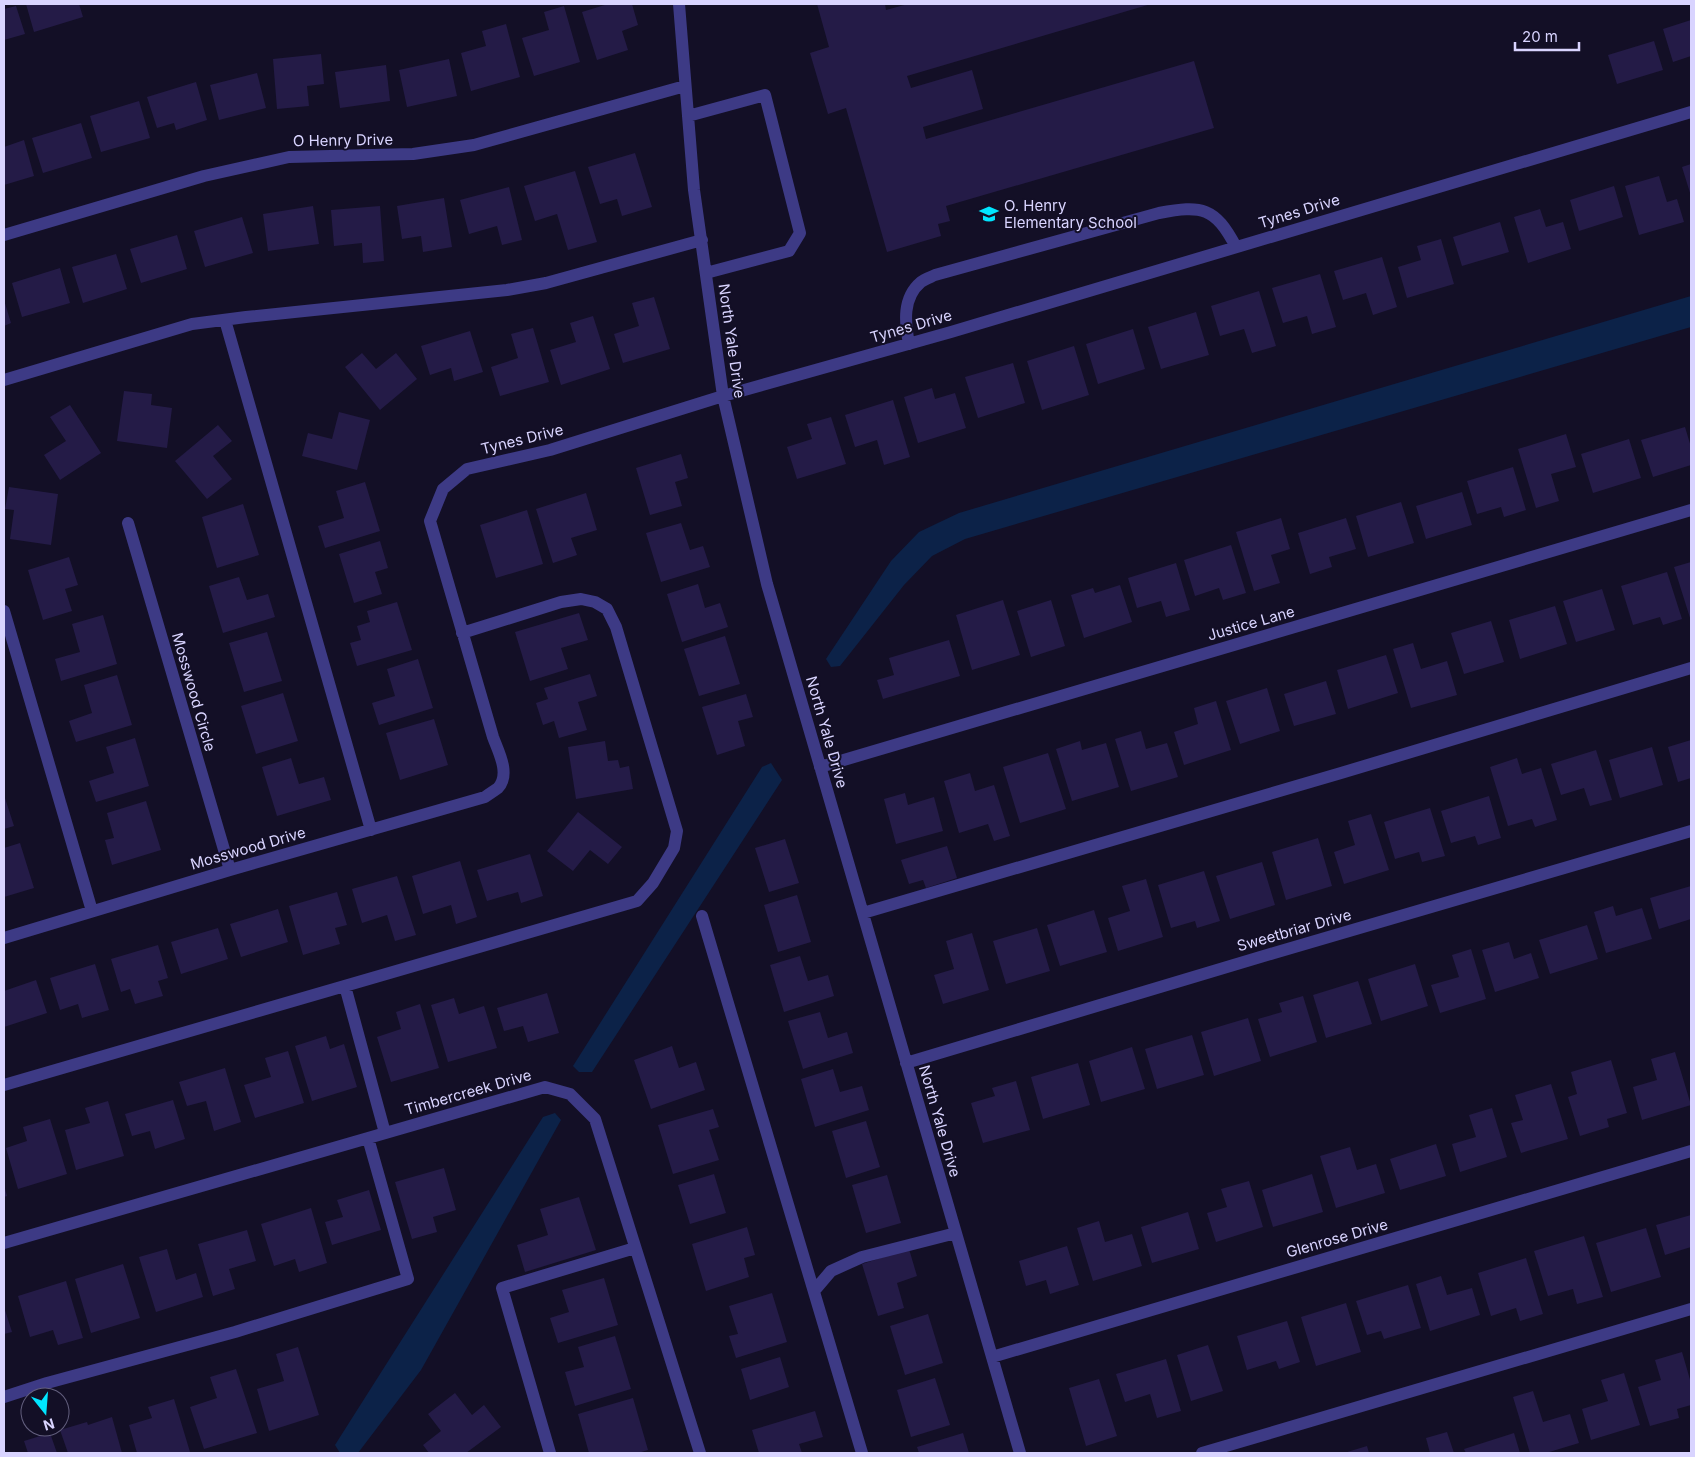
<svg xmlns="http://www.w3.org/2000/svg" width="1695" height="1457" viewBox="0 0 1695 1457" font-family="Inter,sans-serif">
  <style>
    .water { fill: #0c2248 }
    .building { fill: #241b47 }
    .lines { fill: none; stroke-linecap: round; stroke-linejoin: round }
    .minor { stroke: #3d3a85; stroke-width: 12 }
    .labels { text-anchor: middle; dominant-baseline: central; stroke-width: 4; stroke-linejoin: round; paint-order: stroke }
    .street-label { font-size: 15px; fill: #d9d4ff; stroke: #130f26 }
    .poi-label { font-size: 15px; fill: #d9d4ff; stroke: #130f26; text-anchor: start }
  </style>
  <rect width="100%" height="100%" fill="#130f26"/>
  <path class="water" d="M1691 296V327L965 539 932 556 904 585 840 666 831 667 826 659 891 561 919 532 959 513Z
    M771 763 782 780 592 1072H579L573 1066 762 767Z
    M555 1113 561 1120 421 1370 358 1453H340L335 1445 543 1117Z"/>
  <path class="building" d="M26 4H79L83 17 34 32Z
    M608 4H632L638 25 622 31 628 50 597 60 582 12Z
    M817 4H885L886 10 908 4H1151L907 76 911 88 972 70 983 109 923 127 926 139 1194 61 1214 128 946 206 950 221 938 224 941 236 887 252 846 108 828 114 810 53 829 47Z
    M16 6 25 34 4 40V9Z
    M564 6 580 62 534 76 522 38 549 30 544 12Z
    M1691 20V56L1673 62 1663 29Z
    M506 24 520 77 471 91 461 53 486 46 482 31Z
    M1654 41 1663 70 1617 84 1608 55Z
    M321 54 324 84 307 86 309 106 277 109 273 59Z
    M449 59 457 96 407 107 399 70Z
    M386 65 390 101 340 108 335 72Z
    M257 73 266 108 219 120 210 85Z
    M196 82 207 120 176 130 174 123 157 128 147 97Z
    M139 101 150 138 101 152 90 116Z
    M81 123 92 158 43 173 32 138Z
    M24 140 34 176 4 185V147Z
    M635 153 652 207 622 216 617 199 600 204 588 167Z
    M1691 164V196L1682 167Z
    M575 171 597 242 568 250 557 214 535 221 524 186Z
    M1659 176 1667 202 1677 199 1684 222 1639 235 1625 186Z
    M1614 186 1623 217 1579 231 1570 200Z
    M509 187 522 240 502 245 497 226 469 234 460 200Z
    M444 198 452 247 423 252 421 236 402 239 397 206Z
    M313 206 319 244 268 251 263 214Z
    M380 206 384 261 363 263 362 243 334 246 331 210Z
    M1540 209 1546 227 1563 222 1571 249 1528 263 1514 217Z
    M242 217 253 253 205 267 194 231Z
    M1500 222 1509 252 1462 266 1453 237Z
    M177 235 187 269 141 283 130 249Z
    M1441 239 1454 284 1407 298 1398 267 1421 260 1417 246Z
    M116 254 127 289 83 303 72 267Z
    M1382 257 1397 307 1373 315 1366 293 1343 300 1334 271Z
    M60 268 70 303 22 317 12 283Z
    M1320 274 1336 327 1312 334 1307 316 1283 323 1272 288Z
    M1259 291 1276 346 1252 353 1244 329 1220 336 1211 306Z
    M654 297 670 349 623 363 614 334 639 326 632 303Z
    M4 300 11 323 4 326Z
    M1196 312 1209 355 1161 369 1148 327Z
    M593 316 610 369 561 385 550 350 576 342 570 323Z
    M533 328 549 382 500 396 491 367 518 358 511 334Z
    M1133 329 1145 369 1098 384 1086 344Z
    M470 331 483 372 454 381 451 368 430 375 421 346Z
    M1074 346 1089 395 1042 410 1027 361Z
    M362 353 376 369 396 353 417 379 380 410 345 367Z
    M1013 363 1025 403 978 418 965 377Z
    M932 388 935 399 955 393 966 428 918 443 904 397Z
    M124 391 152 394 151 405 172 408 167 448 117 441Z
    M893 400 910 457 884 465 877 440 855 447 845 415Z
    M70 405 101 453 60 480 44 455 66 441 50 417Z
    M339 412 370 420 357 470 302 456 308 433 332 439Z
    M831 417 846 464 797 479 787 447 812 439 807 424Z
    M218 425 232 441 213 456 232 479 207 499 175 461Z
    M1685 427 1691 447V465L1653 477 1641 440Z
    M1566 434 1576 467 1551 474 1559 501 1536 508 1518 449Z
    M1629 439 1641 478 1593 493 1581 454Z
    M681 454 688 478 675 482 682 506 650 515 636 468Z
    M1513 467 1526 510 1504 517 1501 507 1477 514 1467 481Z
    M365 482 380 531 325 548 318 526 344 518 336 491Z
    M9 487 58 494 51 545 10 539 14 510 5 509Z
    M1462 492 1472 525 1426 539 1416 506Z
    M586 493 597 530 571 538 577 555 553 563 536 509Z
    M1401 502 1414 543 1368 557 1356 516Z
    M243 504 259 555 217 568 202 517Z
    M527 510 543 564 496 578 480 525Z
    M1281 518 1290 549 1271 555 1280 583 1254 591 1236 532Z
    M1346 518 1356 549 1329 557 1332 567 1310 574 1298 533Z
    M681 523 690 550 703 546 710 567 661 582 646 533Z
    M380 541 388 568 375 572 382 594 354 603 339 554Z
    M1231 545 1246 593 1223 600 1219 588 1195 596 1184 560Z
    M69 557 78 585 65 589 72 611 43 620 28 570Z
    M1691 562V621L1674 567Z
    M1176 563 1190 610 1166 617 1161 601 1137 608 1128 578Z
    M1667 572 1682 619 1663 625 1660 617 1633 625 1621 586Z
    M239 577 247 600 268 594 275 617 223 633 209 586Z
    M698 584 705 608 720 603 728 627 682 642 667 594Z
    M1120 585 1132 622 1084 638 1071 595 1093 588 1095 593Z
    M1602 589 1615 630 1576 642 1563 601Z
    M1003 600 1020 655 972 670 956 615Z
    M1051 600 1065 646 1031 657 1017 611Z
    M397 602 412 650 357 666 350 643 361 640 357 626 370 622 367 611Z
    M1555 606 1567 644 1520 659 1509 620Z
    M579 613 588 640 561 648 568 669 530 681 515 632Z
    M103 615 117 664 61 681 55 659 80 652 72 624Z
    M1491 621 1504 662 1464 674 1451 633Z
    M267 632 282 681 244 692 229 643Z
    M725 636 740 684 699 696 684 649Z
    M949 640 960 676 883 699 877 680 894 675 889 658Z
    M1413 643 1421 669 1447 661 1457 695 1411 708 1393 649Z
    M1386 655 1398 693 1348 709 1337 670Z
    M418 659 433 708 379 725 372 703 395 696 387 669Z
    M590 674 597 696 578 702 587 730 559 738 554 721 543 725 536 703 548 699 544 688Z
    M117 675 132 725 76 742 69 721 92 713 84 685Z
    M1326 681 1336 714 1294 726 1284 694Z
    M1267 688 1280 731 1240 744 1226 701Z
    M283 693 298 741 256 754 241 706Z
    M746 694 753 717 738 721 745 746 717 755 702 707Z
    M1216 701 1231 750 1184 765 1174 732 1198 724 1194 708Z
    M434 719 448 765 400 780 386 733Z
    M1141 731 1146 749 1167 743 1178 777 1131 791 1115 739Z
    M135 738 149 786 96 802 89 781 114 773 106 747Z
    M1691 740V778L1678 782 1668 747Z
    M605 741 608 761 618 760 620 768 629 766 633 789 576 799 568 747Z
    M1080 741 1082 750 1106 743 1119 787 1072 801 1056 749Z
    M1652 747 1663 785 1620 798 1609 760Z
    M1596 750 1612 800 1590 806 1584 788 1561 795 1551 764Z
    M1048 753 1066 809 1020 823 1003 767Z
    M291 758 299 784 324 777 331 800 277 816 262 767Z
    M1517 758 1522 774 1541 768 1557 820 1535 827 1532 819 1508 826 1490 767Z
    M970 773 975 791 994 785 1010 836 994 841 988 824 959 833 944 781Z
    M905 793 908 805 934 797 943 831 896 844 884 799Z
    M4 795 14 826 4 829Z
    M1489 796 1501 838 1478 845 1475 836 1451 843 1441 811Z
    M146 801 161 850 112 865 105 840 114 838 107 813Z
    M1430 808 1445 856 1422 862 1419 852 1395 859 1384 822Z
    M578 812 622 847 608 864 590 850 573 871 547 851Z
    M1371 814 1389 870 1344 884 1334 852 1355 845 1348 821Z
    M1318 838 1332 886 1286 900 1272 852Z
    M785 839 799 883 769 892 755 848Z
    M20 843 34 888 4 897V848Z
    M947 846 957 878 926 888 923 880 909 884 901 860Z
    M530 854 543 896 521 903 518 892 487 901 477 870Z
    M460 861 477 917 456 924 451 905 423 914 412 876Z
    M1262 862 1275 905 1230 919 1216 876Z
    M1204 871 1220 921 1197 928 1195 921 1171 928 1158 885Z
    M397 876 416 935 395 941 387 915 362 923 352 889Z
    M1146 879 1163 937 1118 951 1108 918 1130 911 1122 886Z
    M1691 886V919L1659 929 1650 898Z
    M337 892 347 925 335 928 340 944 303 955 289 906Z
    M797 895 811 942 778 952 764 905Z
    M1613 906 1616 916 1642 908 1652 939 1606 953 1594 912Z
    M278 909 288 942 241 957 230 924Z
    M1094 910 1107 952 1060 966 1047 925Z
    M1587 925 1598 959 1550 974 1539 940Z
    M218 928 228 959 181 974 171 942Z
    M1037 928 1050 971 1006 984 993 941Z
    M972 933 989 990 943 1004 934 975 954 969 946 941Z
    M1509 942 1514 959 1531 953 1539 978 1495 992 1482 950Z
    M158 945 168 978 158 981 163 996 135 1004 130 989 121 992 111 959Z
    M1471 949 1486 999 1440 1013 1431 985 1459 977 1452 955Z
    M800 956 808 981 828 975 834 996 784 1012 770 965Z
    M95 964 109 1010 82 1018 78 1004 60 1010 50 978Z
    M1415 964 1428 1006 1381 1021 1368 979Z
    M36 980 47 1013 4 1027V991Z
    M1358 981 1372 1024 1326 1038 1313 995Z
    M547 993 559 1033 528 1042 523 1026 504 1031 497 1008Z
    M1303 996 1317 1042 1270 1057 1258 1019 1282 1012 1279 1003Z
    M454 998 459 1014 484 1006 497 1048 448 1062 431 1005Z
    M420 1004 439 1068 391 1082 377 1037 401 1029 396 1012Z
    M820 1012 828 1038 847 1032 853 1053 803 1069 788 1021Z
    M1248 1018 1261 1061 1214 1076 1201 1032Z
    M1192 1035 1204 1075 1157 1089 1145 1049Z
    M326 1036 330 1049 344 1044 357 1087 312 1101 295 1046Z
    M672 1046 679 1068 696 1062 705 1090 651 1109 634 1060Z
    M1132 1047 1145 1089 1101 1102 1089 1061Z
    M288 1051 304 1103 255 1118 244 1085 271 1077 265 1058Z
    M1675 1052 1691 1105 1642 1120 1633 1087 1657 1080 1651 1059Z
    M1611 1060 1627 1113 1607 1119 1609 1127 1580 1136 1568 1097 1577 1094 1571 1072Z
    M1078 1063 1090 1105 1043 1119 1031 1077Z
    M225 1068 241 1122 214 1131 206 1101 187 1106 179 1082Z
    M833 1069 840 1092 862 1086 869 1110 815 1127 801 1079Z
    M1016 1081 1030 1130 983 1143 971 1103 995 1096 992 1088Z
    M1551 1084 1568 1139 1521 1153 1511 1123 1523 1120 1515 1095Z
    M173 1100 185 1139 155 1149 150 1131 132 1136 125 1114Z
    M108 1101 124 1156 76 1170 65 1130 90 1123 85 1108Z
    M1492 1108 1507 1157 1460 1172 1452 1144 1476 1137 1469 1115Z
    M713 1109 719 1127 709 1130 719 1160 673 1174 658 1125Z
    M50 1119 67 1174 18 1189 6 1148 27 1141 23 1127Z
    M866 1121 880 1167 846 1178 832 1131Z
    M1436 1144 1446 1176 1400 1190 1390 1159Z
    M1350 1147 1357 1170 1376 1164 1385 1193 1336 1208 1320 1156Z
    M444 1168 456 1210 433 1217 437 1232 412 1239 395 1182Z
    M714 1174 726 1213 690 1224 678 1185Z
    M1312 1174 1323 1212 1273 1227 1262 1190Z
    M887 1175 901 1223 866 1233 852 1185Z
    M1249 1181 1263 1227 1216 1242 1207 1213 1227 1207 1221 1189Z
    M4 1185 7 1196 4 1197Z
    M369 1190 381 1230 332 1245 325 1222 343 1217 337 1200Z
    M579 1197 596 1250 525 1272 517 1245 548 1235 540 1209Z
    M311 1208 327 1263 299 1272 295 1259 274 1266 261 1224Z
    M1188 1212 1199 1249 1152 1263 1141 1227Z
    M1691 1215V1247L1665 1255 1656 1225Z
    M1099 1221 1105 1242 1132 1234 1142 1266 1093 1281 1077 1228Z
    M747 1227 755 1255 744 1258 749 1277 706 1291 692 1244Z
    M1646 1228 1661 1277 1611 1292 1596 1243Z
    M247 1230 256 1261 229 1269 235 1289 213 1296 198 1244Z
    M1584 1236 1603 1297 1577 1304 1573 1289 1548 1296 1534 1251Z
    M1067 1246 1079 1285 1050 1294 1046 1280 1026 1286 1019 1261Z
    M167 1249 176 1280 196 1273 203 1297 156 1312 139 1257Z
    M909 1249 917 1276 897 1283 904 1308 878 1316 862 1264Z
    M1526 1258 1543 1314 1520 1321 1516 1308 1491 1316 1478 1273Z
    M123 1264 140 1318 91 1333 75 1279Z
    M1441 1276 1447 1295 1472 1288 1480 1315 1430 1331 1416 1284Z
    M604 1278 618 1325 558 1343 550 1318 569 1312 562 1290Z
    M66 1281 83 1338 58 1345 53 1330 30 1337 18 1296Z
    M1408 1285 1421 1328 1384 1339 1381 1331 1367 1335 1356 1301Z
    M772 1293 787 1342 736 1358 729 1336 738 1334 729 1306Z
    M1346 1303 1361 1352 1316 1366 1301 1317Z
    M4 1307 12 1332 4 1334Z
    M928 1314 943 1363 905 1375 890 1326Z
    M1287 1321 1300 1362 1279 1369 1276 1361 1247 1370 1237 1336Z
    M615 1336 631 1389 575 1406 565 1372 584 1367 578 1347Z
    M1208 1345 1223 1391 1191 1401 1177 1355Z
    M298 1347 319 1415 269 1431 257 1389 284 1381 276 1354Z
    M1682 1352 1691 1383V1405L1677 1409 1679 1418 1650 1426 1638 1387 1661 1380 1655 1360Z
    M780 1357 789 1387 750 1400 741 1369Z
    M1166 1359 1181 1411 1157 1418 1150 1394 1125 1402 1116 1374Z
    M236 1369 257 1433 204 1449 190 1407 217 1398 210 1377Z
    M1624 1373 1640 1425 1591 1440 1582 1409 1608 1401 1601 1380Z
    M935 1378 950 1425 911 1437 897 1390Z
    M1099 1379 1117 1436 1086 1446 1069 1388Z
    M1533 1391 1543 1422 1570 1414 1579 1443 1546 1453H1530L1513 1397Z
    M455 1393 472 1415 484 1405 501 1427 466 1453H429L423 1445 441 1431 428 1414Z
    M633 1398 648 1450 638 1453H589L578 1414Z
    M174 1399 190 1452 137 1453 129 1425 152 1418 148 1407Z
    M815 1411 823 1437 799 1444 802 1453H759L752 1430Z
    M112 1417 122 1453H68L60 1430 87 1422 88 1425Z
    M1447 1432 1454 1453H1430L1426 1438Z
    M50 1433 57 1453H28L24 1441Z
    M963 1433 969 1453H919L917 1447Z
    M1514 1433 1520 1453H1466L1464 1449Z
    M1367 1446 1369 1453H1344Z"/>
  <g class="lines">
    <path class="minor" d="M679 4 694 190 723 396 767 584 1020 1453
      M688 116 765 95 800 233 789 251 706 273
      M4 235 204 176 289 157 413 154 474 145 685 86
      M225 320 371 830
      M909 344C905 323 902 298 921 282 925 279 931 277 935 275L1159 213C1202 205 1215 207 1236 247
      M4 380 192 324 246 317 507 290 546 283 702 240
      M128 523 230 870
      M4 611 92 911
      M820 767 1691 510
      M863 913 1341 773 1691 668
      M702 916 862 1453
      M4 938 230 870 485 797C489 794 494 791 498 788 511 774 498 751 493 737L430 521 443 489 467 469 550 450 723 396 951 332 1691 112
      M345 986 385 1133
      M906 1063 1274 953 1691 831
      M4 1085 637 901 653 883 674 848 677 831 616 627 607 609 595 602 581 599 561 602 462 633
      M4 1243 545 1087 570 1094 595 1119 700 1453
      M814 1291 831 1271 862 1257 956 1233
      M992 1357 1691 1151
      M4 1397 47 1383 235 1332 408 1279 368 1138
      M550 1453 502 1288 635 1248
      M1202 1453 1691 1309"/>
  </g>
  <defs>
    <g id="school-bare" transform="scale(1.5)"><path d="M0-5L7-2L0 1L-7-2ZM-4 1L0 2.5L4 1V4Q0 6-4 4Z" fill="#00e5ff" stroke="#130f26" stroke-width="2.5" paint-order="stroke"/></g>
  </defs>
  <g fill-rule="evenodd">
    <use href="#school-bare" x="989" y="214"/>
  </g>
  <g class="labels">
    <g class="street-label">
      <text transform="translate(343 140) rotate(-1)">O Henry Drive</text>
      <text transform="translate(1299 211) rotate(-17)">Tynes Drive</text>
      <text transform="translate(911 326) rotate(-16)">Tynes Drive</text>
      <text transform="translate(732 341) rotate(82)">North Yale Drive</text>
      <text transform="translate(522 439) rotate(-14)">Tynes Drive</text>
      <text transform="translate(1251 623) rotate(-16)">Justice Lane</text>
      <text transform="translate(194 692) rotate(74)">Mosswood Circle</text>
      <text transform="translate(827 732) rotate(74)">North Yale Drive</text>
      <text transform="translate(248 848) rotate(-16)">Mosswood Drive</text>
      <text transform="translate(1294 930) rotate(-16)">Sweetbriar Drive</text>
      <text transform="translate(468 1092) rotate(-16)">Timbercreek Drive</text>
      <text transform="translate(940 1121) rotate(74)">North Yale Drive</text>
      <text transform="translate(1337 1238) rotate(-16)">Glenrose Drive</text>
    </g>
    <g class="poi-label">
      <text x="1004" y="205">O. Henry<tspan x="1004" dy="17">Elementary School</tspan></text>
    </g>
  </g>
  <rect width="1695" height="1457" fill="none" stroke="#d9d4ff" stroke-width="10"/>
  <g transform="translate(45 1412) rotate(163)"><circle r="24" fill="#130f26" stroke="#625e7d"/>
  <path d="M0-4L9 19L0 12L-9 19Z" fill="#00e5ff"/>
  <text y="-8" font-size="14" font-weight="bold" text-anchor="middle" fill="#d9d4ff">N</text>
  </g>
  <path d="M1515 42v8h64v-8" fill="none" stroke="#d9d4ff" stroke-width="2.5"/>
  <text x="1522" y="42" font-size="15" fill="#d9d4ff" stroke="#130f26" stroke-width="4" paint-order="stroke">20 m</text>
</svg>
